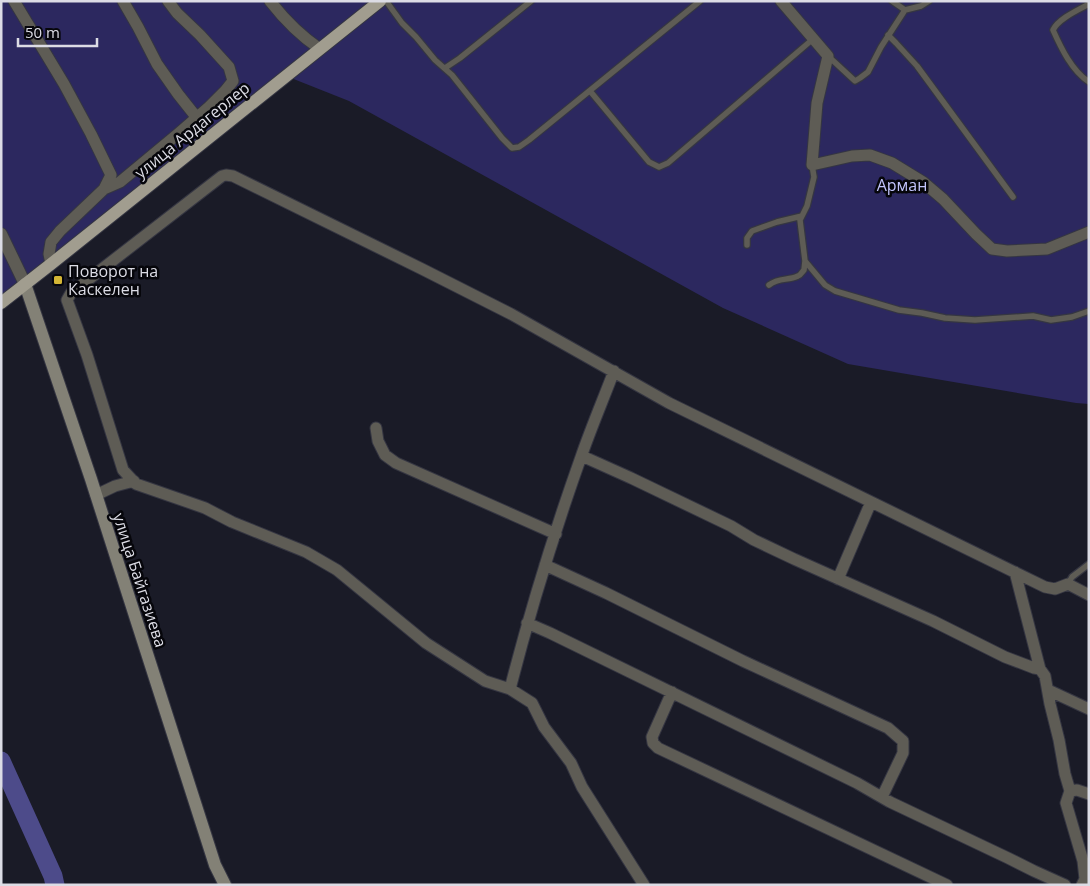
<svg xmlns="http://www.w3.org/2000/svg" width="1090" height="886" viewBox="0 0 1090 886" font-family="'Open Sans',sans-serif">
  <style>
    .green { fill: #2c285f }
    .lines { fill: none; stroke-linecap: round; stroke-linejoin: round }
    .river { stroke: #4d4b8a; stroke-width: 19 }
    .service-casing { stroke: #353642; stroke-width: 8 }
    .minor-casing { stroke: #353642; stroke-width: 13 }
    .tertiary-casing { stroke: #353642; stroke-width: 14 }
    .secondary-casing { stroke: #353642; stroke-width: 14 }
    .primary-casing { stroke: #353642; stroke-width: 14 }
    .service { stroke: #5e5c55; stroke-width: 5.5 }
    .minor { stroke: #5e5c55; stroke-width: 11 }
    .tertiary { stroke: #5e5c55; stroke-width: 12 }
    .secondary { stroke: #838176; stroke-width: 12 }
    .primary { stroke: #a19d8f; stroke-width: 12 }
    .poi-dot { fill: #d4b635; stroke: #06060b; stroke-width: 2 }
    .labels { text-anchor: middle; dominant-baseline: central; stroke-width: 5; stroke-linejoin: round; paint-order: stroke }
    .street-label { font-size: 16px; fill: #dcdce5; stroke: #06060b }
    .park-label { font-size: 16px; fill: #c1c3fb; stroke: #06060b }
    .poi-label { font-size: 16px; fill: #dcdce5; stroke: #06060b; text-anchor: start }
  </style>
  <rect width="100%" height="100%" fill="#1a1b27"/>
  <path class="green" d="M1 1H1089V404L1076 403 848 364 723 308 349 101 286 76 1 303Z"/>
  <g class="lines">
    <path class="river" d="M1 761 53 876 55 885"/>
    <g class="service-casing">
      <path id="service" d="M386 1 402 23 416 37 435 60 452 75 502 138 512 148 519 147 529 140 700 1
        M892 1 905 10
        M1089 4C1078 10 1058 19 1053 30 1061 48 1072 71 1089 82
        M888 35 896 43 917 66 1013 197
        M828 56 855 81 860 78 868 72 881 47 905 10 921 6 929 1
        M445 68 460 58 531 1
        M590 91 649 162 659 167 668 163 813 39
        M812 165 814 177 807 206 800 220 805 261 825 285 835 291 899 310 922 313 945 318 975 320 1033 316 1051 320 1072 317 1089 311
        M747 245V238L752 231 777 222 802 216
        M769 285C779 277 788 281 798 276 801 275 802 272 804 270L805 261
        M1068 584 1072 577 1089 564"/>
    </g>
    <g class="minor-casing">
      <path id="minor" d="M14 1 64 84 91 134 111 175 104 189 60 231 51 242 49 254 51 264
        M123 1 138 27 157 64 178 94 197 118
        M270 1C284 19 301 36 320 49
        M781 1 828 56 817 103 812 165 852 156 870 155 892 163 923 182 943 199 976 234 992 249 1007 251 1047 249 1089 232
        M104 189 120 182 179 133 209 107 225 91 233 81 229 67 200 35 177 13 168 1
        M614 371C603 400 591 428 581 457 554 533 530 611 510 689L485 681 426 643 337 570 306 552 232 522 205 508 136 484 123 470 87 355 67 300 71 293 222 176 226 175 233 176 422 269 511 314 669 403 1045 587 1055 589 1068 584 1089 595
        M376 428 378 441 385 455 396 463 556 534
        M582 456 631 478 731 526 754 540 794 559 933 621 1005 657 1034 668 1040 669 1015 572
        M96 495 115 486 134 481
        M545 565 606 593 743 661 888 728 903 741V753L882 797
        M838 579 871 502
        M527 623 550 633 857 783 890 802 1008 858 1034 871 1065 885
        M1040 669 1045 676 1050 704 1059 740 1065 774 1070 791
        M510 689 532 703 544 727 571 763 582 787 644 885
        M1048 690 1089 709
        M672 692 652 737 653 743 658 748 947 885
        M1082 885 1085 879 1083 861 1066 803 1070 791 1077 790 1089 794"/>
    </g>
    <g class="tertiary-casing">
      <path id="tertiary" d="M1 234 25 284"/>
    </g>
    <g class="secondary-casing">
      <path id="secondary" d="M25 284 91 479 215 865 225 885"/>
    </g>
    <g class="primary-casing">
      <path id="primary" d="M1 303 51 264 380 1"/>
    </g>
    <use href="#service" class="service"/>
    <use href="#minor" class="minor"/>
    <use href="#tertiary" class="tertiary"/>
    <use href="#secondary" class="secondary"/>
    <use href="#primary" class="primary"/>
  </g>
  <rect class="poi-dot" x="53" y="275" width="10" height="10" rx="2.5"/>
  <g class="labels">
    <g class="street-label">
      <text transform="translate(192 130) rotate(-39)">улица Ардагерлер</text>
      <text transform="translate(140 580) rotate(72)">улица Байгазиева</text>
    </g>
    <g class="park-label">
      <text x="902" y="185">Арман</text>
    </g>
    <g class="poi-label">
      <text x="68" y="271">Поворот на<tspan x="68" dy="18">Каскелен</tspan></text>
    </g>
  </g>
  <rect width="1090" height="886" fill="none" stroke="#dcdce5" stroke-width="5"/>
  <path d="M18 38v8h79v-8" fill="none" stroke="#dcdce5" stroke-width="2.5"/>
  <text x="25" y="38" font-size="15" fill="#dcdce5" stroke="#06060b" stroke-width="4" paint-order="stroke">50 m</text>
</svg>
